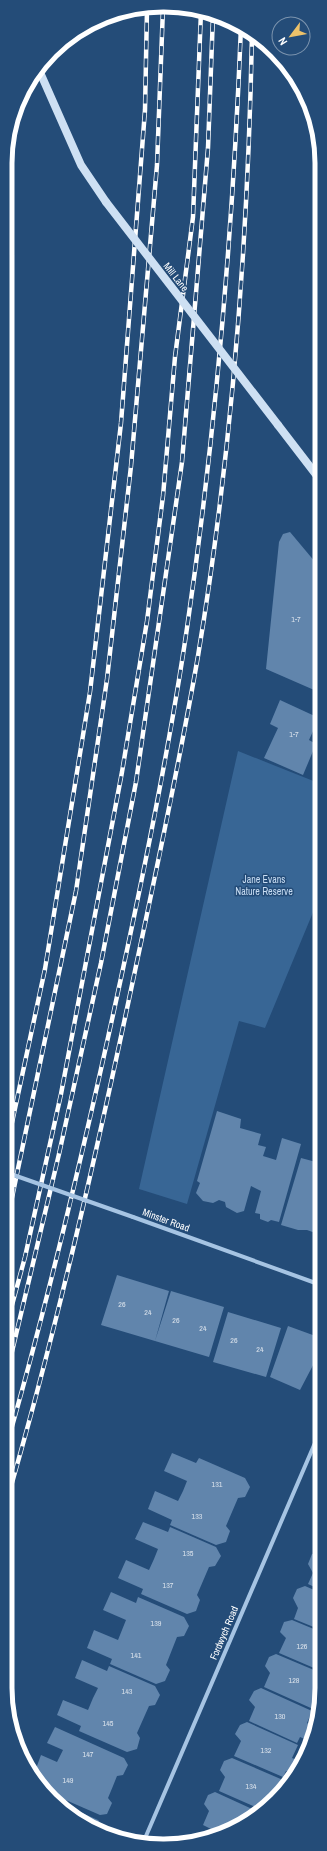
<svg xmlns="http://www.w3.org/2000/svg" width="327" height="1851" viewBox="0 0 327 1851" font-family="'Archivo Narrow',sans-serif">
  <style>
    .green { fill: #386695 }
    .building { fill: #6185ac }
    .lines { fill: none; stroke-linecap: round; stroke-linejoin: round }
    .street { stroke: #a6c4e3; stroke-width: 4 }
    .secondary { stroke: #cee0f3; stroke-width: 8 }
    .rail-casing { stroke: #fff; stroke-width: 4.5 }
    .rail { stroke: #244c78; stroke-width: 3; stroke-dasharray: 9; stroke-linecap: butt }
    .street-bridge { stroke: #a6c4e3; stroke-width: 4 }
    .secondary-bridge { stroke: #cee0f3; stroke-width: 8 }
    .labels { text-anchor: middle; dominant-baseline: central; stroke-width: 3; stroke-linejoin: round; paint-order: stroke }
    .number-label { font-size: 8px; fill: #d8e0ea }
    .street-label { font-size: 10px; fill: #fff; stroke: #244c78 }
    .park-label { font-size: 10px; fill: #c8ddf3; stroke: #244c78 }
    .rim { fill: none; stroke: #fff; stroke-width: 5 }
  </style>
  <rect width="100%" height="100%" fill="#244c78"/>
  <path class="green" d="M238 751 321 784V893L265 1028 239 1021 187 1204 139 1189Z"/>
  <path class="building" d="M290 532 321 569V693L266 669 279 542 283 534Z
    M280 700 319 718 309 740 316 744 303 775 264 758 278 728 270 724Z
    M217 1111 241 1119 240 1128 261 1134 258 1145 266 1147 263 1156 276 1160 282 1138 301 1144 279 1222 271 1220 268 1222 260 1219V1214L255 1213 261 1191 251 1186 244 1211 237 1213 226 1207 225 1202 219 1200 213 1203 203 1201 196 1193 200 1183 197 1181Z
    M301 1158 316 1162 313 1175 321 1177V1235L307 1230H298L281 1225Z
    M117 1275 169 1291 155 1341 101 1325Z
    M171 1291 224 1307 209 1357 155 1341Z
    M228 1312 281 1328 266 1377 213 1362Z
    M288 1326 321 1338V1350L300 1390 270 1377Z
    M172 1453 196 1463 199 1458 245 1478 250 1487 245 1497 238 1498 226 1526 230 1531 226 1542 216 1545 170 1525 172 1520 148 1509 155 1491 178 1501 183 1491 187 1481 164 1471Z
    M143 1522 168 1532 170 1527 216 1547 221 1556 215 1566 209 1567 197 1595 200 1600 196 1611 187 1614 141 1594 143 1589 118 1578 126 1560 149 1570 154 1559 158 1549 135 1539Z
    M320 1552H321V1590L308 1584 313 1573 308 1564 312 1554Z
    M305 1586 321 1593V1630L294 1619 298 1608 293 1598 297 1589Z
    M111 1592 136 1603 138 1597 184 1617 189 1626 184 1636 177 1637 166 1665 170 1670 165 1681 156 1684 110 1664 112 1659 87 1648 94 1630 118 1640 126 1620 103 1610Z
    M292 1620 321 1632V1671L279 1653 286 1638 280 1632 284 1622Z
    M276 1654 321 1673V1705L315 1702 313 1709 264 1687 270 1673 265 1666 269 1657Z
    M82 1660 107 1671 109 1666 155 1686 160 1695 155 1705 149 1706 137 1733 140 1738 137 1749 127 1752 79 1731 81 1726 57 1715 63 1700 88 1710 93 1698 98 1688 75 1678Z
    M261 1688 312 1711 307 1723 314 1727 310 1741 300 1737 297 1743 249 1721 255 1707 249 1700 254 1691Z
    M247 1722 298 1745 292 1758 302 1762 294 1774 286 1771 283 1777 234 1756 241 1741 235 1734 240 1725Z
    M55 1727 124 1758 128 1765 123 1775 117 1776 113 1786 108 1798 112 1803 107 1814 100 1815 45 1791 34 1774 41 1755 57 1762 63 1750 47 1743Z
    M232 1758 283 1780 277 1794H278L268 1807 262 1810 219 1791 225 1777 220 1770 224 1761Z
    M215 1792 259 1812 221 1834 203 1825 209 1811 204 1804 208 1795Z
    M54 1801 98 1820 103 1826 100 1832 94 1830Z"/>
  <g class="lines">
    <path class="street" d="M133 1217 321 1285
      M143 1843 321 1429"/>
    <path class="secondary" d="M39 70 81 165 106 202
      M278 425 321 481"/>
    <g class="rail-casing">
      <path id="rail" d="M5 1155 45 969 90 692 121 423 145 110 147 9
        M5 1231 76 891 107 679 131 466 157 165 163 8
        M5 1331 25 1257 61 1094 122 772 147 621 163 496 175 357 193 217 201 11
        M5 1381 59 1154 101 963 136 782 182 462 208 148 213 15
        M5 1451C50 1295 87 1136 121 978 146 862 170 745 187 628 216 429 233 228 241 27
        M5 1507C57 1329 98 1147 136 966 158 863 180 760 198 656 232 451 248 242 252 34"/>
    </g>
    <use href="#rail" class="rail"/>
    <path class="street-bridge" d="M5 1172 133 1217"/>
    <path class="secondary-bridge" d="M106 202 278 425"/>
  </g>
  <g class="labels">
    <g class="number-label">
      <text x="296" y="619">1-7</text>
      <text x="294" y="734">1-7</text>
      <text x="122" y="1304">26</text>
      <text x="148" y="1312">24</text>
      <text x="176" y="1320">26</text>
      <text x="203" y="1328">24</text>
      <text x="234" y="1340">26</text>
      <text x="260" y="1349">24</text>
      <text x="217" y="1484">131</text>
      <text x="197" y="1516">133</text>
      <text x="188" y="1553">135</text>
      <text x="168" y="1585">137</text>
      <text x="156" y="1623">139</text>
      <text x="302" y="1646">126</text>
      <text x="136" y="1655">141</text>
      <text x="294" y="1680">128</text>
      <text x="127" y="1691">143</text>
      <text x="280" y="1716">130</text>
      <text x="108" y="1723">145</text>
      <text x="266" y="1750">132</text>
      <text x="88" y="1754">147</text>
      <text x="68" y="1780">149</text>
      <text x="251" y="1786">134</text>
    </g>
    <g class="street-label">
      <text transform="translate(176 277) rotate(52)">Mill Lane</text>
      <text transform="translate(166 1220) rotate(20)">Minster Road</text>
      <text transform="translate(224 1633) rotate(-67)">Fordwych Road</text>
    </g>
    <g class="park-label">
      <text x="264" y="879">Jane Evans<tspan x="264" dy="12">Nature Reserve</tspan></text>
    </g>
  </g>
  <path d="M0 0H327V1851H0ZM163 12H164A151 151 0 0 1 315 163V1688A151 151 0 0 1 164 1839H163A151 151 0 0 1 12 1688V163A151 151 0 0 1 163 12Z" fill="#244c78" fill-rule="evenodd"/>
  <path class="rim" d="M163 12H164A151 151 0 0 1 315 163V1688A151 151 0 0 1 164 1839H163A151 151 0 0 1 12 1688V163A151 151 0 0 1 163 12Z"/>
  <g transform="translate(291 36) rotate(238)"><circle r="19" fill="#244c78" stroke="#7c94ae"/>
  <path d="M0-3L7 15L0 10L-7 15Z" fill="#edc26a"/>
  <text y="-6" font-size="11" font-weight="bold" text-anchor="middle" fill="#ffffff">N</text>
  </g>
</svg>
